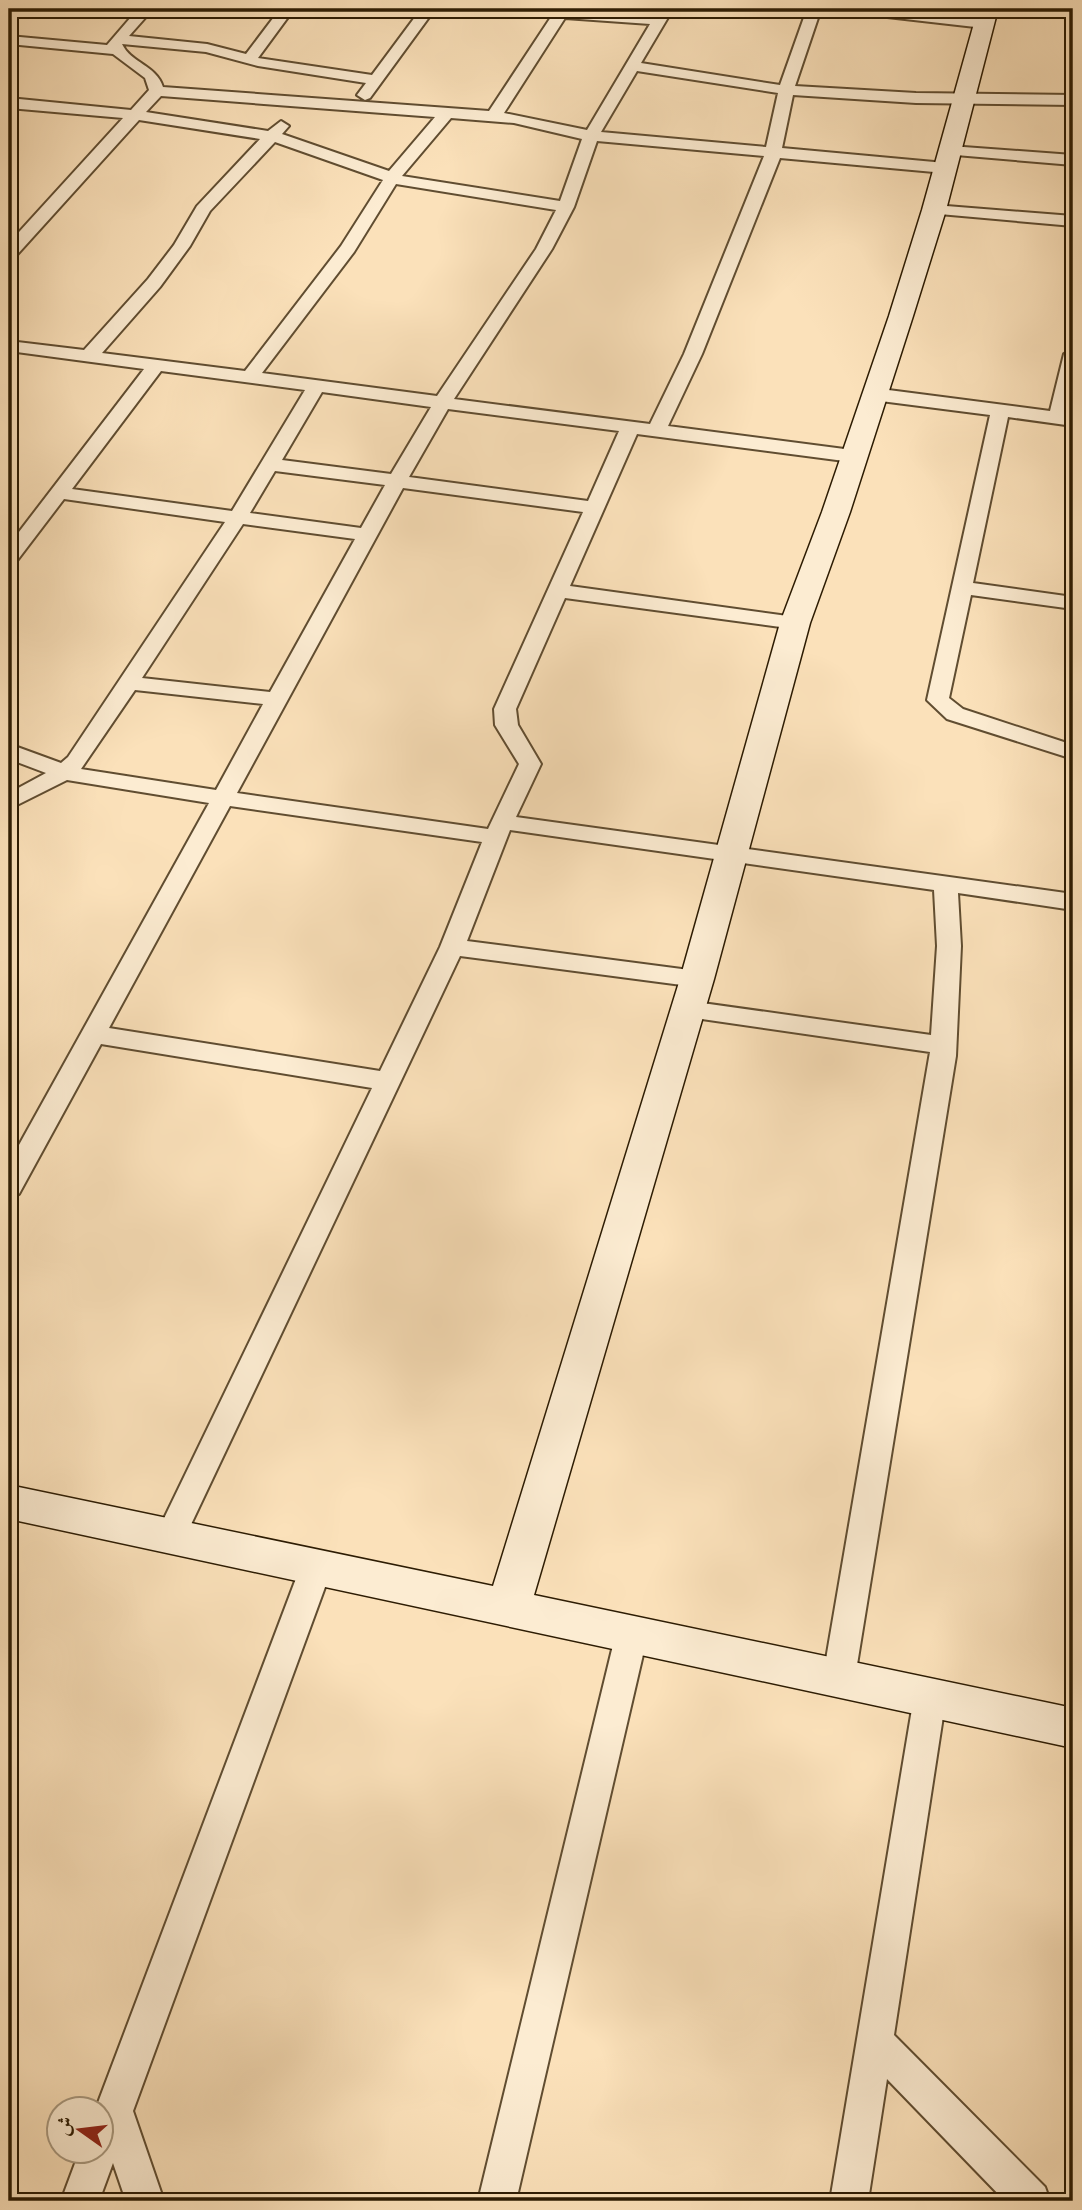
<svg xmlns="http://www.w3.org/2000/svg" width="1082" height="2210" viewBox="0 0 1082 2210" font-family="'IM FELL Great Primer',Amiri,serif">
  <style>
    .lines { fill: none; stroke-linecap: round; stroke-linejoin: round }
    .street-casing { stroke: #604d31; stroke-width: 4 }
    .secondary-casing { stroke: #2d1c03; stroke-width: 3 }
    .street { fill: #fcecd2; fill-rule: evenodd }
    .secondary { fill: #fcecd2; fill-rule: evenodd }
  </style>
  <rect width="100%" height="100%" fill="#fbe1ba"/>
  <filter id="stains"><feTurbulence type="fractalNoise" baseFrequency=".00286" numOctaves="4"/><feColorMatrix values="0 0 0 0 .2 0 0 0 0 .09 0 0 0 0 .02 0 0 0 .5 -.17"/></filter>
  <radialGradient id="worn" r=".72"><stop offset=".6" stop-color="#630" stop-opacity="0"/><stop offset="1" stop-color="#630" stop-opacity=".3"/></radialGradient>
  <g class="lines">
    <g class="street-casing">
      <path id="street" d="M138 9H153L129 36 207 44 246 54 280 9H294L258 58 372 75 421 9H435L370 98 365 100 357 95 366 83 258 66 206 52 122 44C131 63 156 65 163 87L489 111 551 17 493 13 486 9H571L655 15 659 9H673L641 63 780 85 807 9H821L795 86 916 93 1073 95V105L916 103 793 95 782 148 945 163 953 168 945 173 780 158 702 354 668 426 852 450 862 456 852 462 637 434 570 586 795 617 805 623 795 629 565 598 516 709 518 725 541 764 516 817 1073 894V910L958 893 961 946 956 1056 855 1677 850 1687 839 1691 828 1687 823 1677 930 1052 688 1017 679 1015 675 1009 679 1003 688 1001 931 1035 937 946 934 890 510 830 467 941 697 971 706 973 709 979 706 985 697 987 460 956 186 1535 182 1544 171 1548 160 1544 156 1535 372 1088 101 1044 19 1194 9 1197V1163L209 803 67 780 9 809V793L46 773 9 759V744L61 763 68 757 225 522 64 499 16 562 9 564V545L144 369 9 351V341L84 350 148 279 174 245 197 206 260 139 139 120 15 257 9 258V243L123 118 9 108V98L131 110 149 90 145 78 113 54 9 44V36L107 45ZM565 18 650 24 587 130 504 113ZM637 71 778 93 766 147 601 132ZM161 96 435 117 389 171 282 134 289 126 281 121 268 131 146 112ZM451 118 514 123 582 139 560 201 402 176ZM597 141 764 156 684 354 650 424 454 399 552 249 574 207ZM275 142 383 180 341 246 245 371 102 353 160 287 190 246 210 211ZM396 184 556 210 536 249 437 396 262 373 354 252ZM161 371 305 390 232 511 72 489ZM322 392 431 407 391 474 282 460ZM448 409 619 431 588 501 409 477ZM275 471 385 485 361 528 250 513ZM403 488 583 512 494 709 495 725 519 764 488 829 237 793ZM243 524 355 539 270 692 142 678ZM135 690 263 704 216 790 81 769ZM230 806 482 842 440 947 380 1071 109 1028Z
        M845 9H888L984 20 991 24 984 28 852 13Z
        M950 146 1073 155V165L944 154V148Z
        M934 205 1073 216V226L928 213 926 210Z
        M1073 349V392L1068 414H1073V426L1008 417 973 583 1073 597V609L971 595 949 698 963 709 1073 745V759L947 719 927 700 990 415 873 400 864 394 873 388 1050 411 1064 354Z
        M316 1555 327 1559 332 1568 133 2111 164 2201H126L113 2163 99 2201H61L80 2150H102V2108H96L300 1568 305 1559Z
        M632 1619 643 1623 648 1633 516 2201H478L616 1633 621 1623Z
        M930 1683 942 1687 946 1697 894 2035 1045 2187 1050 2201H1005L887 2079 868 2201H830L914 1697 918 1687Z"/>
    </g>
    <g class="secondary-casing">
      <path id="secondary" d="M978 9H998L946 210 913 316 850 512 810 623 714 979 534 1595 1073 1708V1748L9 1519V1485L493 1586 680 979 780 623 822 512 889 316 922 210Z"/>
    </g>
    <use href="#street" class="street"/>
    <use href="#secondary" class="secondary"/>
  </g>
  <rect width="1082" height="2210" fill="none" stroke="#fbe1ba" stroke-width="35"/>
  <rect x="10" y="10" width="1061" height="2189" fill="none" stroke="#2d1c03" stroke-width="3.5"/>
  <rect x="18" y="18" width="1047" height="2175" fill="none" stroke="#2d1c03" stroke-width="2"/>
  <g transform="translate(80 2130) rotate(284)"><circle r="33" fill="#fcecd2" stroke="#a9997f" stroke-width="2"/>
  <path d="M0-5L12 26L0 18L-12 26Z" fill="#8f2418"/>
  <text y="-10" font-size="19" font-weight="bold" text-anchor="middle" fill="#2d1c03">ش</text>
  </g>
  <rect width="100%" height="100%" filter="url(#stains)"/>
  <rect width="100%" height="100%" fill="url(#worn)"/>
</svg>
